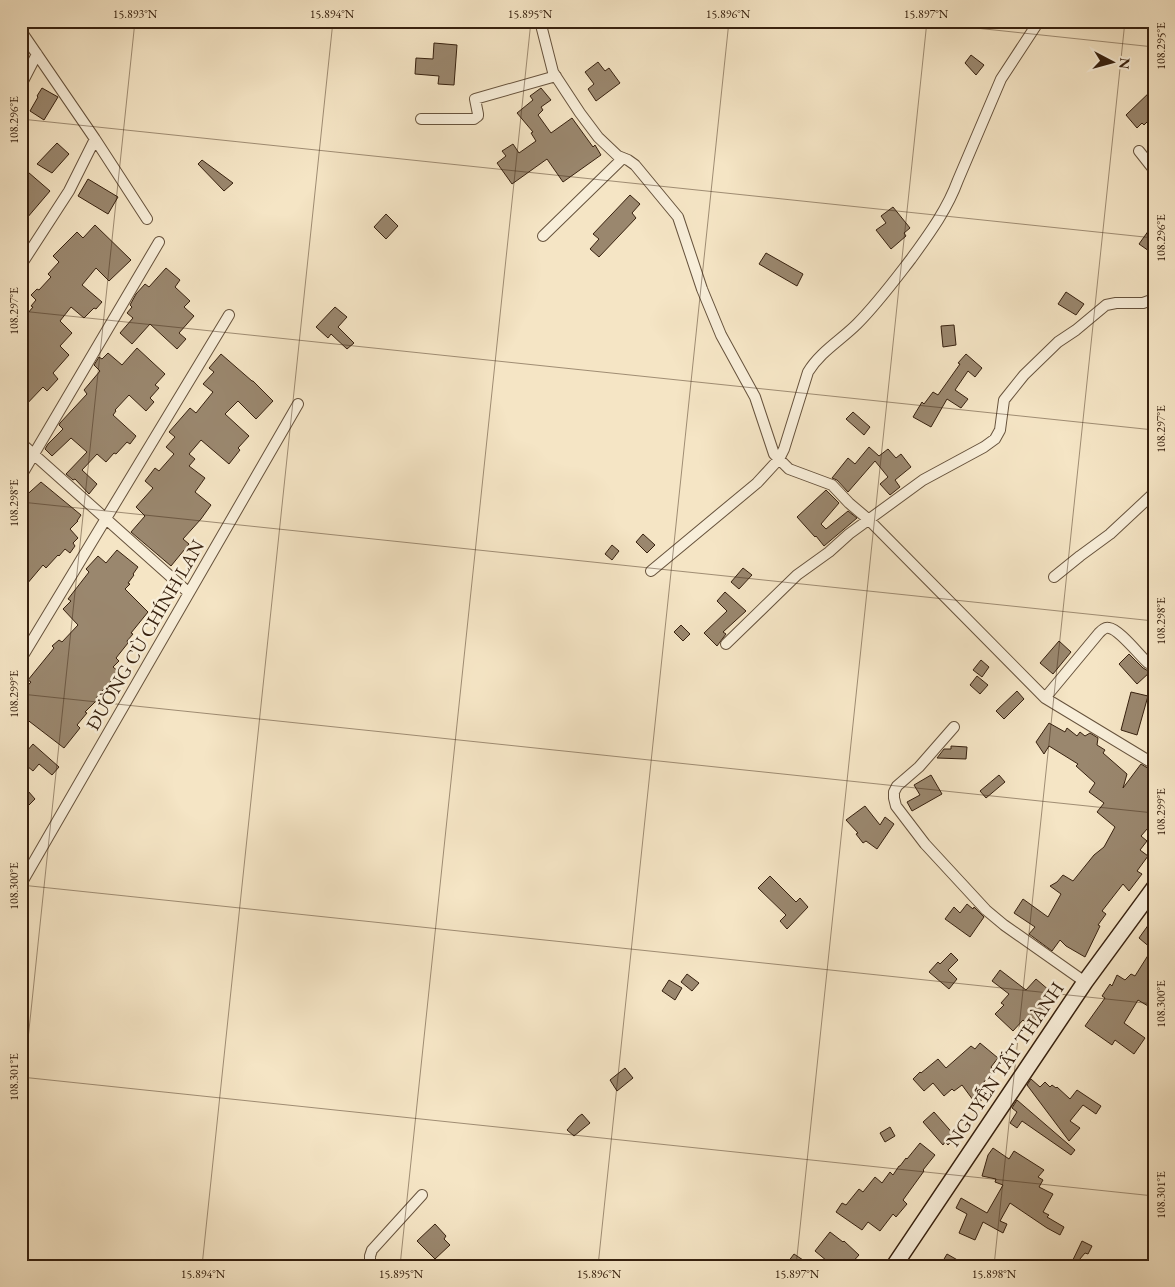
<svg xmlns="http://www.w3.org/2000/svg" width="1175" height="1287" viewBox="0 0 1175 1287" font-family="'EB Garamond',serif">
  <style>
    .building { fill: #9a876e; stroke: #37210f }
    .lines { fill: none; stroke-linecap: round; stroke-linejoin: round }
    .street-casing { stroke: #66523c; stroke-width: 12 }
    .secondary-casing { stroke: #37210f; stroke-width: 18 }
    .street { stroke: #f8eed9; stroke-width: 10 }
    .secondary { stroke: #f8eed9; stroke-width: 15 }
    .ticks { fill: none; stroke: #37210f; stroke-width: 1; stroke-opacity: 0.45 }
    .labels { text-anchor: middle; dominant-baseline: central; stroke-width: 5; stroke-linejoin: round; paint-order: stroke }
    .street-label { font-size: 19px; fill: #37210f; stroke: #f8eed9 }
    .neatline { fill: none; stroke: #37210f; stroke-width: 2 }
    .ticks-label { font-size: 12px; text-anchor: middle; fill: #37210f }
  </style>
  <rect width="100%" height="100%" fill="#f5e5c5"/>
  <filter id="stains"><feTurbulence type="fractalNoise" baseFrequency=".004" numOctaves="4"/><feColorMatrix values="0 0 0 0 .2 0 0 0 0 .09 0 0 0 0 .02 0 0 0 .5 -.17"/></filter>
  <radialGradient id="worn" r=".72"><stop offset=".6" stop-color="#630" stop-opacity="0"/><stop offset="1" stop-color="#630" stop-opacity=".3"/></radialGradient>
  <path class="building" d="M434 43 457 45 454 85 438 84 439 76 415 74 416 58 433 59Z
    M971 55 984 65 976 75 965 63Z
    M598 62 605 71 609 68 620 83 596 101 588 89 594 84 585 72Z
    M42 88 58 97 44 120 30 111 38 97 37 96Z
    M541 88 551 100 541 107 543 110 538 115 551 133 572 118 593 147 595 145 601 155 563 182 547 159 512 184 497 163 506 156 502 151 513 144 519 153 536 141 531 133 533 132 517 113 533 100 530 96Z
    M1154 88V115L1144 125 1142 123 1137 128 1126 115Z
    M57 143 69 154 52 173 37 164Z
    M202 160 233 183 224 191 198 164Z
    M21 166 50 191 21 225Z
    M88 179 118 197 108 214 78 196Z
    M630 195 640 204 632 213 636 218 599 257 590 249 599 239 593 234Z
    M893 207 910 228 904 233 906 236 891 249 876 230 886 223 881 216Z
    M386 214 398 226 386 239 374 227Z
    M1154 223V244L1149 251 1139 244Z
    M95 225 131 260 109 281 96 268 82 285 102 302 96 309 94 308 84 318 71 307 60 321 72 333 60 346 69 355 53 373 58 379 47 391 43 387 21 410V321L33 307 31 306 36 300 31 295 37 289 39 290 51 277 48 274 59 262 53 256 77 232 83 238Z
    M766 253 803 274 797 286 759 264Z
    M166 268 180 280 175 287 190 301 184 307 194 316 179 333 186 339 177 349 150 324 132 344 120 333 133 318 127 313 132 307 130 305 136 294 145 284 149 287Z
    M1066 292 1084 304 1076 315 1058 304Z
    M335 307 347 317 338 327 354 343 347 349 331 334 328 338 316 327Z
    M954 325 956 345 943 347 941 326Z
    M137 348 165 374 155 385 159 388 150 398 154 402 146 411 129 395 115 410 116 411 113 415 136 436 130 444 127 442 116 454 114 453 106 462 97 454 82 470 97 484 89 494 75 479 73 480 66 474 87 452 71 438 52 456 45 449 48 444 63 429 59 425 60 423 87 394 84 390 100 371 94 365 99 357 102 359 108 353 122 365Z
    M221 354 252 381H253L273 401 256 419 238 401 225 414 249 436 238 448 240 450 229 464 201 440 189 454 195 459 189 466 205 478 195 492 211 505 201 519 183 539 189 544 171 566 131 532 145 516 136 507 153 488 145 481 155 468 159 471 174 454 166 447 175 437 169 432 190 408 196 413 213 392 203 384 214 372 209 368Z
    M966 354 982 368 975 377 968 371 955 390 968 399 961 408 947 399 931 427 913 417 922 402 924 404 933 392 938 395 960 364 958 363Z
    M853 412 870 427 864 435 846 419Z
    M869 447 879 456 888 449 896 458 901 454 911 467 895 480 900 487 890 495 880 484 888 477 875 461 848 492 837 480 832 478 848 458 855 464Z
    M41 482 81 515 77 521H78L70 529 78 538 73 543 75 546 70 553 65 549 59 556 58 555 46 568 43 565 21 591V500Z
    M826 490 839 503 821 524 826 529 848 511 857 518 824 546 816 536 815 537 797 517Z
    M643 534 655 545 647 553 636 542Z
    M612 545 619 551 612 560 605 554Z
    M117 550 138 567 133 574 134 575 128 583 130 584 125 589 148 612 131 633 133 634 127 641 128 643 116 658 119 661 113 667 119 672 96 698 98 699 85 712 87 713 77 725 80 728 64 748 21 715V693L31 682 28 680 54 648 52 646 59 640 62 642 78 625 63 609 71 601 68 599 89 572 86 569 98 556 106 563Z
    M743 568 752 575 739 589 731 582Z
    M725 592 746 611 723 632 726 634 717 646 704 633 727 611 717 601Z
    M681 625 690 634 683 641 674 632Z
    M1059 641 1071 652 1053 674 1040 663Z
    M1129 654 1143 668 1150 672 1137 684 1119 664Z
    M981 660 989 667 982 677 973 670Z
    M977 676 988 685 980 694 970 685Z
    M1017 691 1024 699 1004 719 996 711Z
    M1131 692 1148 696 1137 735 1121 730Z
    M1049 723 1065 732 1067 728 1077 736 1080 732 1085 736 1090 733 1098 738 1097 745 1105 750 1103 753 1127 774 1123 788 1141 764 1154 772V821L1141 836 1147 841 1140 850 1148 856 1137 871 1142 874 1129 891 1123 884 1102 911 1106 914 1098 925 1100 926 1085 957 1066 946 1060 940 1052 951 1029 934 1035 927 1014 913 1023 899 1048 917 1061 894 1050 886 1057 882 1063 875 1073 881 1094 855 1104 847 1115 827 1097 812 1104 803 1089 792 1095 783 1076 766 1078 764 1049 746 1044 754 1036 742Z
    M33 744 59 767 52 775 39 764 33 771 21 761V758Z
    M951 746 967 747 966 759 937 758 944 749H951Z
    M931 775 942 794 912 811 907 802 920 795 914 785Z
    M999 775 1005 782 986 798 980 791Z
    M21 783 35 799 28 806 21 798Z
    M865 806 880 825 885 817 894 824 877 849 866 841 863 843 856 834 858 833 846 820Z
    M770 876 796 902 800 898 808 907 787 929 780 921 786 915 758 888Z
    M967 904 973 909 974 907 984 917 970 937 945 919 954 907 960 913Z
    M1154 917V997L1148 1006 1138 1000 1124 1023 1145 1038 1134 1054 1115 1040 1112 1045 1085 1026 1105 998 1102 996 1110 984 1112 986 1117 975 1125 980 1131 974 1135 976 1152 949 1139 938Z
    M951 953 958 960 948 970 957 979 949 989 929 972 938 962 940 964Z
    M1000 970 1026 990 1036 979 1050 991 1041 1002 1049 1008 1040 1019 1038 1017 1030 1026 1023 1020 1013 1031 995 1014 1004 1005 1001 1003 1009 994 992 981Z
    M687 974 699 983 692 991 681 982Z
    M669 980 682 988 675 1000 662 991Z
    M980 1043 998 1058 991 1067 994 1071 982 1084 990 1094 976 1104 962 1085 954 1091 952 1089 944 1096 933 1083 924 1091 913 1079 920 1072 921 1073 938 1059 946 1068 971 1046 975 1049Z
    M625 1068 633 1078 617 1091 610 1080Z
    M1031 1079 1040 1087 1045 1082 1050 1087 1052 1085 1056 1088 1057 1087 1070 1099 1077 1090 1101 1106 1096 1114 1083 1105 1070 1121 1080 1128 1069 1141 1027 1085Z
    M1017 1100 1075 1150 1071 1155 1022 1121 1017 1128 1010 1123 1017 1112 1012 1108Z
    M934 1112 956 1137 948 1145 945 1142 943 1145 923 1122Z
    M582 1114 590 1123 574 1136 567 1130 578 1117Z
    M890 1127 895 1136 885 1142 880 1133Z
    M920 1143 935 1155 923 1170 924 1171 903 1200 907 1204 896 1217 893 1214 880 1231 868 1222 862 1230 836 1212 842 1203 846 1205 859 1189 863 1192 875 1177 882 1183 890 1172 893 1175 899 1166H900L906 1158 907 1159Z
    M993 1148 1009 1159 1014 1151 1044 1170 1038 1177 1043 1180 1039 1187 1053 1194 1043 1212 1049 1215 1047 1217 1064 1227 1060 1235 1047 1228 1010 1203 1000 1221 1007 1224 1003 1233 983 1222 975 1240 959 1233 967 1214 956 1208 961 1198 987 1213 1003 1185 995 1182 996 1179 982 1176 988 1155Z
    M435 1224 446 1236 444 1239 450 1245 435 1259 417 1241Z
    M830 1232 843 1242 844 1241 859 1255 849 1266H833L815 1251Z
    M1082 1241 1092 1246 1088 1254 1085 1253 1074 1266H1070Z
    M794 1254 812 1266H793L788 1262Z
    M947 1254 968 1266H940Z"/>
  <g class="lines">
    <g class="street-casing">
      <path id="street" d="M540 21 553 72 580 113 598 137 618 156 628 160 635 165 678 217 702 289 721 335 755 397 774 454 789 469 832 485 849 503 869 520 1045 698 1154 764
        M21 31 95 139 147 219
        M21 85 37 54
        M421 119H474L478 116V114L475 99 556 76
        M1139 151 1154 170
        M543 236 623 158
        M21 265 69 191 95 139
        M21 443 189 593
        M21 476 159 242
        M651 571 757 483 779 459 784 449 808 372C820 352 841 340 857 324 877 304 894 281 911 259 929 234 947 210 958 180L1001 79 1039 21
        M1054 577 1080 556 1110 534 1154 493
        M726 644 797 575 829 552 849 534 923 480 984 447 995 439 1000 430 1004 400 1024 375 1058 342 1076 330 1106 305 1116 303H1143L1154 299
        M21 659 229 315
        M1045 698 1099 633C1102 630 1105 627 1109 628 1119 629 1140 656 1148 663
        M954 727 919 767 897 786 894 792V798L896 806 925 844 986 910 1004 925 1085 982
        M21 884 298 404
        M370 1266V1256L372 1250 422 1195"/>
    </g>
    <g class="secondary-casing">
      <path id="secondary" d="M894 1266 1085 982 1154 888"/>
    </g>
    <use href="#street" class="street"/>
    <use href="#secondary" class="secondary"/>
  </g>
  <path class="ticks" d="M910 21 1154 47M21 119 1154 238M21 311 1154 430M21 502 1154 621M21 694 1154 813M21 885 1154 1004M21 1077 1154 1196M21 1106 135 21M202 1266 333 21M400 1266 531 21M598 1266 729 21M796 1266 927 21M994 1266 1125 21"/>
  <g class="labels">
    <g class="street-label">
      <text transform="translate(145 635) rotate(-60)">ĐƯỜNG CÙ CHÍNH LAN</text>
      <text transform="translate(1005 1064) rotate(-56)">NGUYỄN TẤT THÀNH</text>
    </g>
  </g>
  <rect width="1175" height="1287" fill="none" stroke="#f5e5c5" stroke-width="55"/>
  <g transform="translate(1112 62) rotate(96)" stroke="#f8eed9" stroke-width="4" paint-order="stroke">
  <path d="M0-4L9 19L0 12L-9 19Z" fill="#37210f"/>
  <text y="-8" font-size="14" font-weight="bold" text-anchor="middle" fill="#37210f">N</text>
  </g>
  <rect x="28" y="28" width="1120" height="1232" class="neatline"/>
  <g class="ticks-label">
    <text x="135" y="18">15.893°N</text>
    <text x="332" y="18">15.894°N</text>
    <text x="530" y="18">15.895°N</text>
    <text x="728" y="18">15.896°N</text>
    <text x="926" y="18">15.897°N</text>
    <text transform="translate(1161 46) rotate(-90)" y="4">108.295°E</text>
    <text transform="translate(14 120) rotate(-90)" y="4">108.296°E</text>
    <text transform="translate(1161 238) rotate(-90)" y="4">108.296°E</text>
    <text transform="translate(14 311) rotate(-90)" y="4">108.297°E</text>
    <text transform="translate(1161 429) rotate(-90)" y="4">108.297°E</text>
    <text transform="translate(14 503) rotate(-90)" y="4">108.298°E</text>
    <text transform="translate(1161 621) rotate(-90)" y="4">108.298°E</text>
    <text transform="translate(14 694) rotate(-90)" y="4">108.299°E</text>
    <text transform="translate(1161 812) rotate(-90)" y="4">108.299°E</text>
    <text transform="translate(14 886) rotate(-90)" y="4">108.300°E</text>
    <text transform="translate(1161 1004) rotate(-90)" y="4">108.300°E</text>
    <text transform="translate(14 1077) rotate(-90)" y="4">108.301°E</text>
    <text transform="translate(1161 1195) rotate(-90)" y="4">108.301°E</text>
    <text x="203" y="1278">15.894°N</text>
    <text x="401" y="1278">15.895°N</text>
    <text x="599" y="1278">15.896°N</text>
    <text x="797" y="1278">15.897°N</text>
    <text x="994" y="1278">15.898°N</text>
  </g>
  <rect width="100%" height="100%" filter="url(#stains)"/>
  <rect width="100%" height="100%" fill="url(#worn)"/>
</svg>
